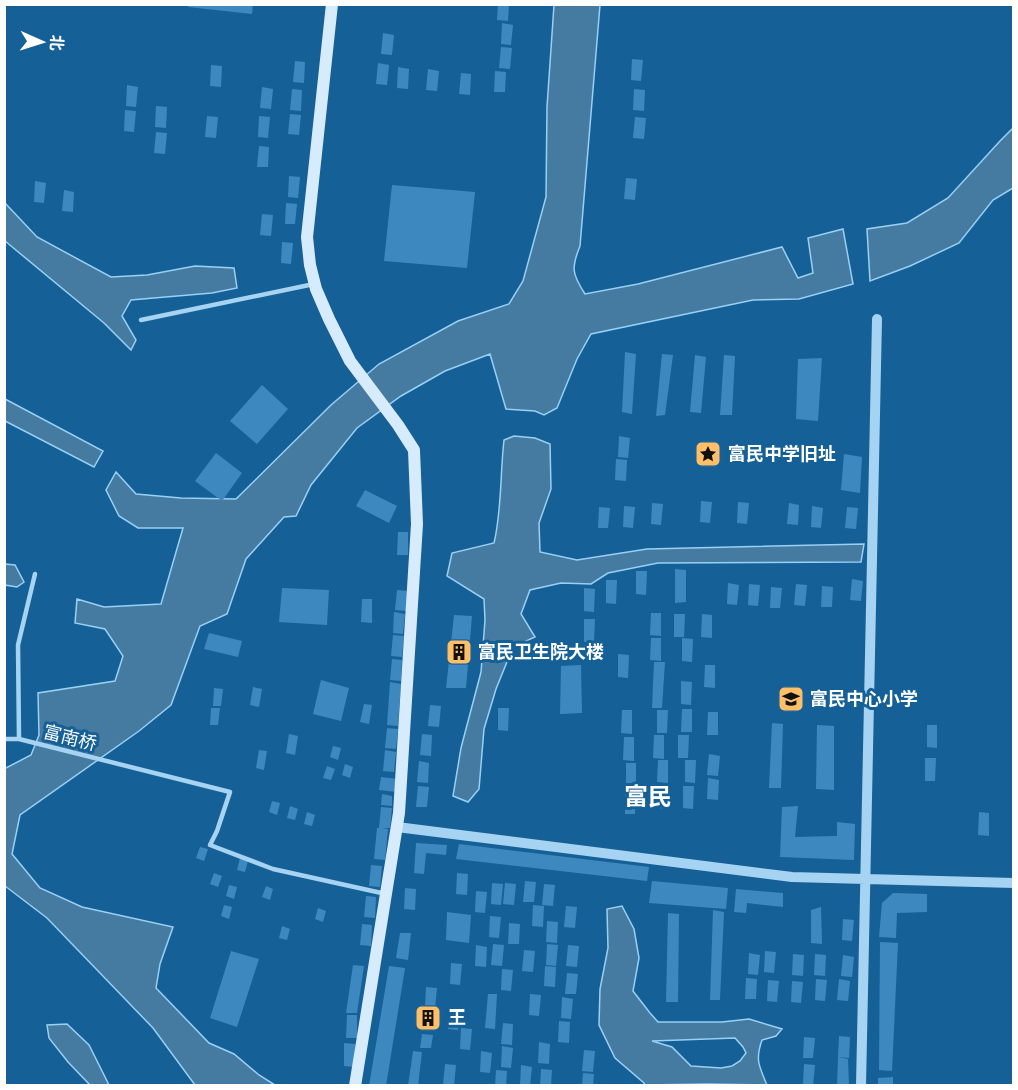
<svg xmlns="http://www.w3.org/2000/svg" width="1018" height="1090" viewBox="0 0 1018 1090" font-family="'DM Sans','Noto Sans SC',sans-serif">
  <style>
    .water { fill: #457aa1; stroke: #99d0f5; stroke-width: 1.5; fill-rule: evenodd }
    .building { fill: #3d89bf }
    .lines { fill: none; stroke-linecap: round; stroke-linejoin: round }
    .service { stroke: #a7d3f2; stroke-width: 4.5 }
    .tertiary { stroke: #a7d3f2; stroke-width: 10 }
    .secondary { stroke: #d6ecfc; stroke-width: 12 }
    .labels { text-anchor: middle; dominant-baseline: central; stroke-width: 6; stroke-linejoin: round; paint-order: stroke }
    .poi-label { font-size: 18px; font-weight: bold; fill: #fff; stroke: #156097; text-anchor: start }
    .street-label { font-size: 18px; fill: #fff; stroke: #156097 }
    .district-label { font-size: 24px; font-weight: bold; fill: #fff; stroke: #156097 }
  </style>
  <rect width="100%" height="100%" fill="#156097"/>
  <path class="water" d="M554 5H600L580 246C571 268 572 274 585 294L638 284 782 247 798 278 813 273 808 238 843 229 853 284 799 299 753 300 591 334 577 359 557 408 544 415 535 411 506 409 490 354 445 371 401 396 357 428 311 485 296 516 284 517 246 559 227 614 200 626 171 705 139 731 20 815 12 854 40 888 82 907 173 927 160 964 156 988 209 1043 234 1054 259 1075 275 1085H195L153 1028 47 918 5 886 4 769 31 755 39 735 38 693 115 681 123 656 105 629 75 623 77 599 104 607 161 604 183 528H138L119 516 106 490 116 472 136 494 181 498 236 499 331 405 379 364 458 321 509 304 523 281 546 197 547 107Z
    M1013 128V188L993 200 959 243 910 266 870 281 867 229 907 223 948 198 1000 141Z
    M5 203 37 237 111 277 147 275 195 266 234 268 237 288 212 293 131 300 122 316 136 340 131 350 104 323 5 241Z
    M5 399 103 451 94 467 5 421Z
    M514 436 535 438 550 444 551 489 539 523 540 552 577 560 647 549 864 544 861 562 658 563 608 573 591 584 561 583 530 590 521 614 535 637 513 647 496 689 484 729 479 789 468 802 453 796 461 748 481 672 485 620 484 599 447 576 452 553 494 543C502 510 500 474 504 440Z
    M5 564 15 565 24 582 17 587 5 585Z
    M622 906 634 929 639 958 633 991 650 1013 658 1022H722L749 1019 782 1029 776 1036 762 1040C755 1060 759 1066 767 1085L708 1084 645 1085 644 1083 615 1058 599 1025 600 989 608 948 607 909ZM735 1038 743 1047 746 1053 740 1061 732 1066 721 1068 691 1066 672 1047 652 1041Z
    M67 1024 89 1045 109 1085H90L68 1062 49 1038 47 1025Z"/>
  <path class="building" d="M188 4H253L252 14 188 7Z
    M498 4H509L508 21 497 20Z
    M502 23 513 25 511 45 501 44Z
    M383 33 394 35 392 55 381 54Z
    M501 47 512 48 510 69 499 68Z
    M632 59 643 60 641 81 631 80Z
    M295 61 305 62 304 83 293 82Z
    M378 63 389 65 387 85 376 84Z
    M211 65 222 66 221 87 210 86Z
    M398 67 409 69 408 89 397 88Z
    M428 69 439 71 437 91 426 90Z
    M495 71 506 72 505 92H494Z
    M461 73 471 74 470 95 459 94Z
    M127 85 138 87 136 107 126 106Z
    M262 87 273 89 271 109 260 108Z
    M292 89 302 90 301 111 290 110Z
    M634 89 645 90 644 111 633 110Z
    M156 106 167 107 166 128 155 127Z
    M125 110 136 111 134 132 124 131Z
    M290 114 301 115 299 135 288 134Z
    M207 116 218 117 216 138 205 137Z
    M259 116 270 117 268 138 258 137Z
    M635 117 646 118 644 139 633 138Z
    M156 132 167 133 165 154 154 153Z
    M259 146 269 147 268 167H257Z
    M289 176 300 177 298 198 288 197Z
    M626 178 637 179 635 200 624 199Z
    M35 181 46 183 44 203 34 202Z
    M392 185 475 192 467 268 384 261Z
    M64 190 74 192 73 212 62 211Z
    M286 203 297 204 295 224H285Z
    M262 214 273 215 271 236 260 235Z
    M282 242 293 243 291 264 281 263Z
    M625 352 636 354 632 414 622 412Z
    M662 354 673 355 665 415 656 416Z
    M695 355 706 357 701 413 690 412Z
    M724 355 735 356 732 415H720Z
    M822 358 818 421 796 419 798 359Z
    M262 385 288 409 257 444 230 421Z
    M619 436 630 438 628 458 618 457Z
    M216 453 242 473 222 501 195 481Z
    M844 454 862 457 860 493 841 490Z
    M616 459 627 460 626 481 615 480Z
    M365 490 397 506 389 523 356 506Z
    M701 501 712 502 710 523 700 522Z
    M738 502 749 503 747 524 737 523Z
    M652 503 663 504 661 525 651 524Z
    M789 503 799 505 798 525 787 524Z
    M624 506 635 507 633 528 623 527Z
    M812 506 823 508 821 528 811 527Z
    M599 507 610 508 608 528H598Z
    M847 507 858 508 856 529 845 528Z
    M398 532H408V555H397Z
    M675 569 686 570V602L675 603Z
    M636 571H647L646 595 636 594Z
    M852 579 863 581 861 601 850 600Z
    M606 580H617L616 604 606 603Z
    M728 583 739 585 737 605 727 604Z
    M749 584 760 585 758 606 748 605Z
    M796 584 807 585 805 606 794 605Z
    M822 586 833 587 832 607H821Z
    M771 587 782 588 780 608H770Z
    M282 588 329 590 327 625 279 622Z
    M584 588 595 589 594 612 584 611Z
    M397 590 408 591 406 611 395 610Z
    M362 599H372V623L361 622Z
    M394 612 405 614 403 634 393 633Z
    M651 613H661V636L650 635Z
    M674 614H685L684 637H674Z
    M702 614 712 615V638L701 637Z
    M454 615 472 616 466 688H446Z
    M584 619H595L594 642H584Z
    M209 633 242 641 238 657 204 649Z
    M393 635 404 636 402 657 391 656Z
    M651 638H661V661L650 660Z
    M682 638 693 639 692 662 682 661Z
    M618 654 629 655 628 678 618 677Z
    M392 659 402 660 401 681 390 680Z
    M654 662H665L662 708H652Z
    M581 665 582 713 560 714 561 666Z
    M705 665H715V688L704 687Z
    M321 680 349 688 341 721 313 714Z
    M681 681 692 682 691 705 681 704Z
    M390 682 401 684 398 726 387 725Z
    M253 687 262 689 259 707 250 705Z
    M214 688 223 689 221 706H213Z
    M364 704 372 705 369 724 360 722Z
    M430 705 441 706 439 727 428 726Z
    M211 708H220L218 725H210Z
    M498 708H509L508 731 498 730Z
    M682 709H692V732H681Z
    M622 710H632V734L621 733Z
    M657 710H668L667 733H657Z
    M708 712H718V735H707Z
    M772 723 783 724 781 788H769Z
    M817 725 834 726V790L816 789Z
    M927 725H937V748L927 747Z
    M387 728 398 729 396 749 385 748Z
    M289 734 298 736 295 755 286 753Z
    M422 734 432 735 431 756 420 755Z
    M654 735H664V759L653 758Z
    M678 735H689L688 758H678Z
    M624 737H634V761L623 760Z
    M333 746 341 748 338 760 330 757Z
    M259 750 267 751 264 770 256 768Z
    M385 750 396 752 394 772 383 771Z
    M709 754 720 756 718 776 707 775Z
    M925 758H936L935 781H925Z
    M658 760H668V783L657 782Z
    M685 760H696L695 783 685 782Z
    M419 761 429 763 428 783 417 782Z
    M626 763H636V786L626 785Z
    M345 764 353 767 350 778 342 775Z
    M327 766 335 769 331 780 323 778Z
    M381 777 398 779 397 792 379 790Z
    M708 778 719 780 718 800 707 799Z
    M658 785H669L668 809 658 808Z
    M418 786 429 787 427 807H416Z
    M683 786H694L693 809 683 808Z
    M625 791H636L635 814H625Z
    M382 794 392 796V806L381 805Z
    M272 801 280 803 277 815 269 812Z
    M290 806 298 809 295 820 287 818Z
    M798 806 795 837 837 836V822L855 824 854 860 780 857 782 807Z
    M381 807 392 808 390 828H382L388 829 385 860 374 859 377 828H379Z
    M307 812 315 815 312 826 304 824Z
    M979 812 989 813V836L978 835Z
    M416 843 447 845 446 855 426 853 424 874 414 873Z
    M459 844 649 867 647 881 456 859Z
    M200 847 208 849 204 861 196 858Z
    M240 858 248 861 245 872 237 870Z
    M371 865 382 866 380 887 369 886Z
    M214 873 222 876 218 887 210 884Z
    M457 873 468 874 467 895 456 894Z
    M525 881 536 882 534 902H523Z
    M652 881 728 888 726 909 649 903Z
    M492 883 503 884 501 905 491 904Z
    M505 883 516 884 514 905 503 904Z
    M544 884 555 885 553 906 542 905Z
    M229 885 237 887 234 899 226 896Z
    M266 886 273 889 270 900 262 897Z
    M405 888 416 889 415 910 404 909Z
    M736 889 783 893V907L747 903 746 913 734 912Z
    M476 891 487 892 485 913 475 912Z
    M893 893 927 894V912L897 913 896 938 879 937 882 903Z
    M366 896 376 897 375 918 364 917Z
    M224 905 232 907 229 919 221 916Z
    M533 905 544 906 543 927 532 926Z
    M566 906 577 907 575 928 564 927Z
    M821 907 822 944 811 943V910Z
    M318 908 326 911 323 922 315 919Z
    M713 910 724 912 720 1000H710Z
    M447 912 471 915 469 943 446 940Z
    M668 913 679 914 678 1002H666Z
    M490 916 501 917 499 938 489 937Z
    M843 919 854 920 852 941 842 940Z
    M547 921 558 922 557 943 546 942Z
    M509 923 520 924 519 944H508Z
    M362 924 372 925 371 946 360 945Z
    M282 926 290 929 287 940 279 938Z
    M400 933H411L408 960 396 958Z
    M880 942 898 943 892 1071 879 1070Z
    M493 944 504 945 502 966 491 965Z
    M547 944 558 945 556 966 546 965Z
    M476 945 487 947 486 967 475 966Z
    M568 945 579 946 577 967 566 966Z
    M524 950 535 951 533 972 522 971Z
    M231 951 259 959 237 1027 210 1018Z
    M765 951 776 952 774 973 764 972Z
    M749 953 760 955 758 975 748 974Z
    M793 954 804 955 803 976 792 975Z
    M815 954 826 955 825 976 814 975Z
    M843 955 854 957 852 977 841 976Z
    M451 963 462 964 460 985 450 984Z
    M353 965 364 966 357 1013H346Z
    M389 966 405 968 386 1086H369Z
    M545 966 556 967 555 987 544 986Z
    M502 969 513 970 511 991 501 990Z
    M567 973 578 974 576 994H565Z
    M746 978 757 979 756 999H745Z
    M816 979 827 980 825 1001 815 1000Z
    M839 979 850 981 848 1001 837 1000Z
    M768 980 779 981 777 1002 767 1001Z
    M792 981 803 982 801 1003 791 1002Z
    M426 987 437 988 435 1008H425Z
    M488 994H497L495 1029 485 1028Z
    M530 994 541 995 539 1016 529 1015Z
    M562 997 573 999 571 1019 561 1018Z
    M449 1008 460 1009 458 1030 448 1029Z
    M422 1010 436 1012 434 1025 420 1024Z
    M347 1015H357V1038H346Z
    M559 1021 570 1022 569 1043 558 1042Z
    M503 1023 513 1024 512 1045 501 1044Z
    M461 1028 472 1029 470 1050 460 1049Z
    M422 1034 433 1035 431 1048H420Z
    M839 1036 850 1037 849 1058 838 1057Z
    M804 1037 815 1038 813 1058H803Z
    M539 1042 550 1044 549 1064 538 1063Z
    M344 1043 355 1044 354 1067 344 1066Z
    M502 1046 513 1048 511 1068 501 1067Z
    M584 1050 595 1051 593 1072 582 1071Z
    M413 1051 422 1052 418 1086H408Z
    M481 1051 492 1053 490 1073 480 1072Z
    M838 1057 848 1059 849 1086H837Z
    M445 1064 456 1065 454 1086 443 1085Z
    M804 1064 815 1065 813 1086 803 1085Z
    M521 1065 532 1067 530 1086H520Z
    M541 1069 552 1070 551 1086H540Z
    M496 1070 507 1071 506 1086H495Z
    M583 1073 594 1074 593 1086H582Z
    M893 1077V1086H878V1078Z"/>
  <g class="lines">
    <path class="service" d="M141 320 314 284
      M4 739H19L230 792 217 831 210 845 273 869 386 894
      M19 739 18 645 35 574"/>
    <path class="tertiary" d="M397 827 792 877 1014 883
      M861 1086 877 319"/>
    <path class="secondary" d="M332 4 307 237 310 265 316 289 329 319 350 361 398 425 414 450 417 524 399 813 355 1086"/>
  </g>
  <defs>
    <g id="sight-square" transform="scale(1.35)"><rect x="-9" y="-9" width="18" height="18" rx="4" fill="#ffbf68" stroke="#156097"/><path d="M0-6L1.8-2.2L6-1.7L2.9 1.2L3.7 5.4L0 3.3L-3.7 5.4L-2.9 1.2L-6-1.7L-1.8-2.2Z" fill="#111"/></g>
    <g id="building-square" transform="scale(1.35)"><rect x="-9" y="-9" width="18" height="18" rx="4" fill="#ffbf68" stroke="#156097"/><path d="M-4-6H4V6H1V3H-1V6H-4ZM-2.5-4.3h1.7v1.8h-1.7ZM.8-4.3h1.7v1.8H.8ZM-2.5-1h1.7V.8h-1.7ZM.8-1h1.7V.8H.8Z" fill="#111"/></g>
    <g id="school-square" transform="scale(1.35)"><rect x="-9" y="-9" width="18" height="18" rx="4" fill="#ffbf68" stroke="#156097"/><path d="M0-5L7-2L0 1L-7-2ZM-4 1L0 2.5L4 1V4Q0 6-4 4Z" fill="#111"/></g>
  </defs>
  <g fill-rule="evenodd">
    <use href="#sight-square" x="708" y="454"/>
    <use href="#building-square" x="459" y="652"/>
    <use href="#school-square" x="791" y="699"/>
    <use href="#building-square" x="428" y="1018"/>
  </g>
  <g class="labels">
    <g class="poi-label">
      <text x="728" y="454">富民中学旧址</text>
      <text x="478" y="652">富民卫生院大楼</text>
      <text x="810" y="699">富民中心小学</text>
      <text x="448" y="1018">王</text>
    </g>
    <g class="street-label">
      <text transform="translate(70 738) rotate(14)">富南桥</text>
    </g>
    <g class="district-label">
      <text x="648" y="796">富民</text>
    </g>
  </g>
  <rect width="1018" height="1090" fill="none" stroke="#ffffff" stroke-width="12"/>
  <g transform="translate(42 42) rotate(93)" stroke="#156097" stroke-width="4.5" paint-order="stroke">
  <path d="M0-4.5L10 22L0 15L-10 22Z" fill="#ffffff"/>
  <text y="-9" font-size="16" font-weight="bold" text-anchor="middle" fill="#ffffff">北</text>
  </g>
</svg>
